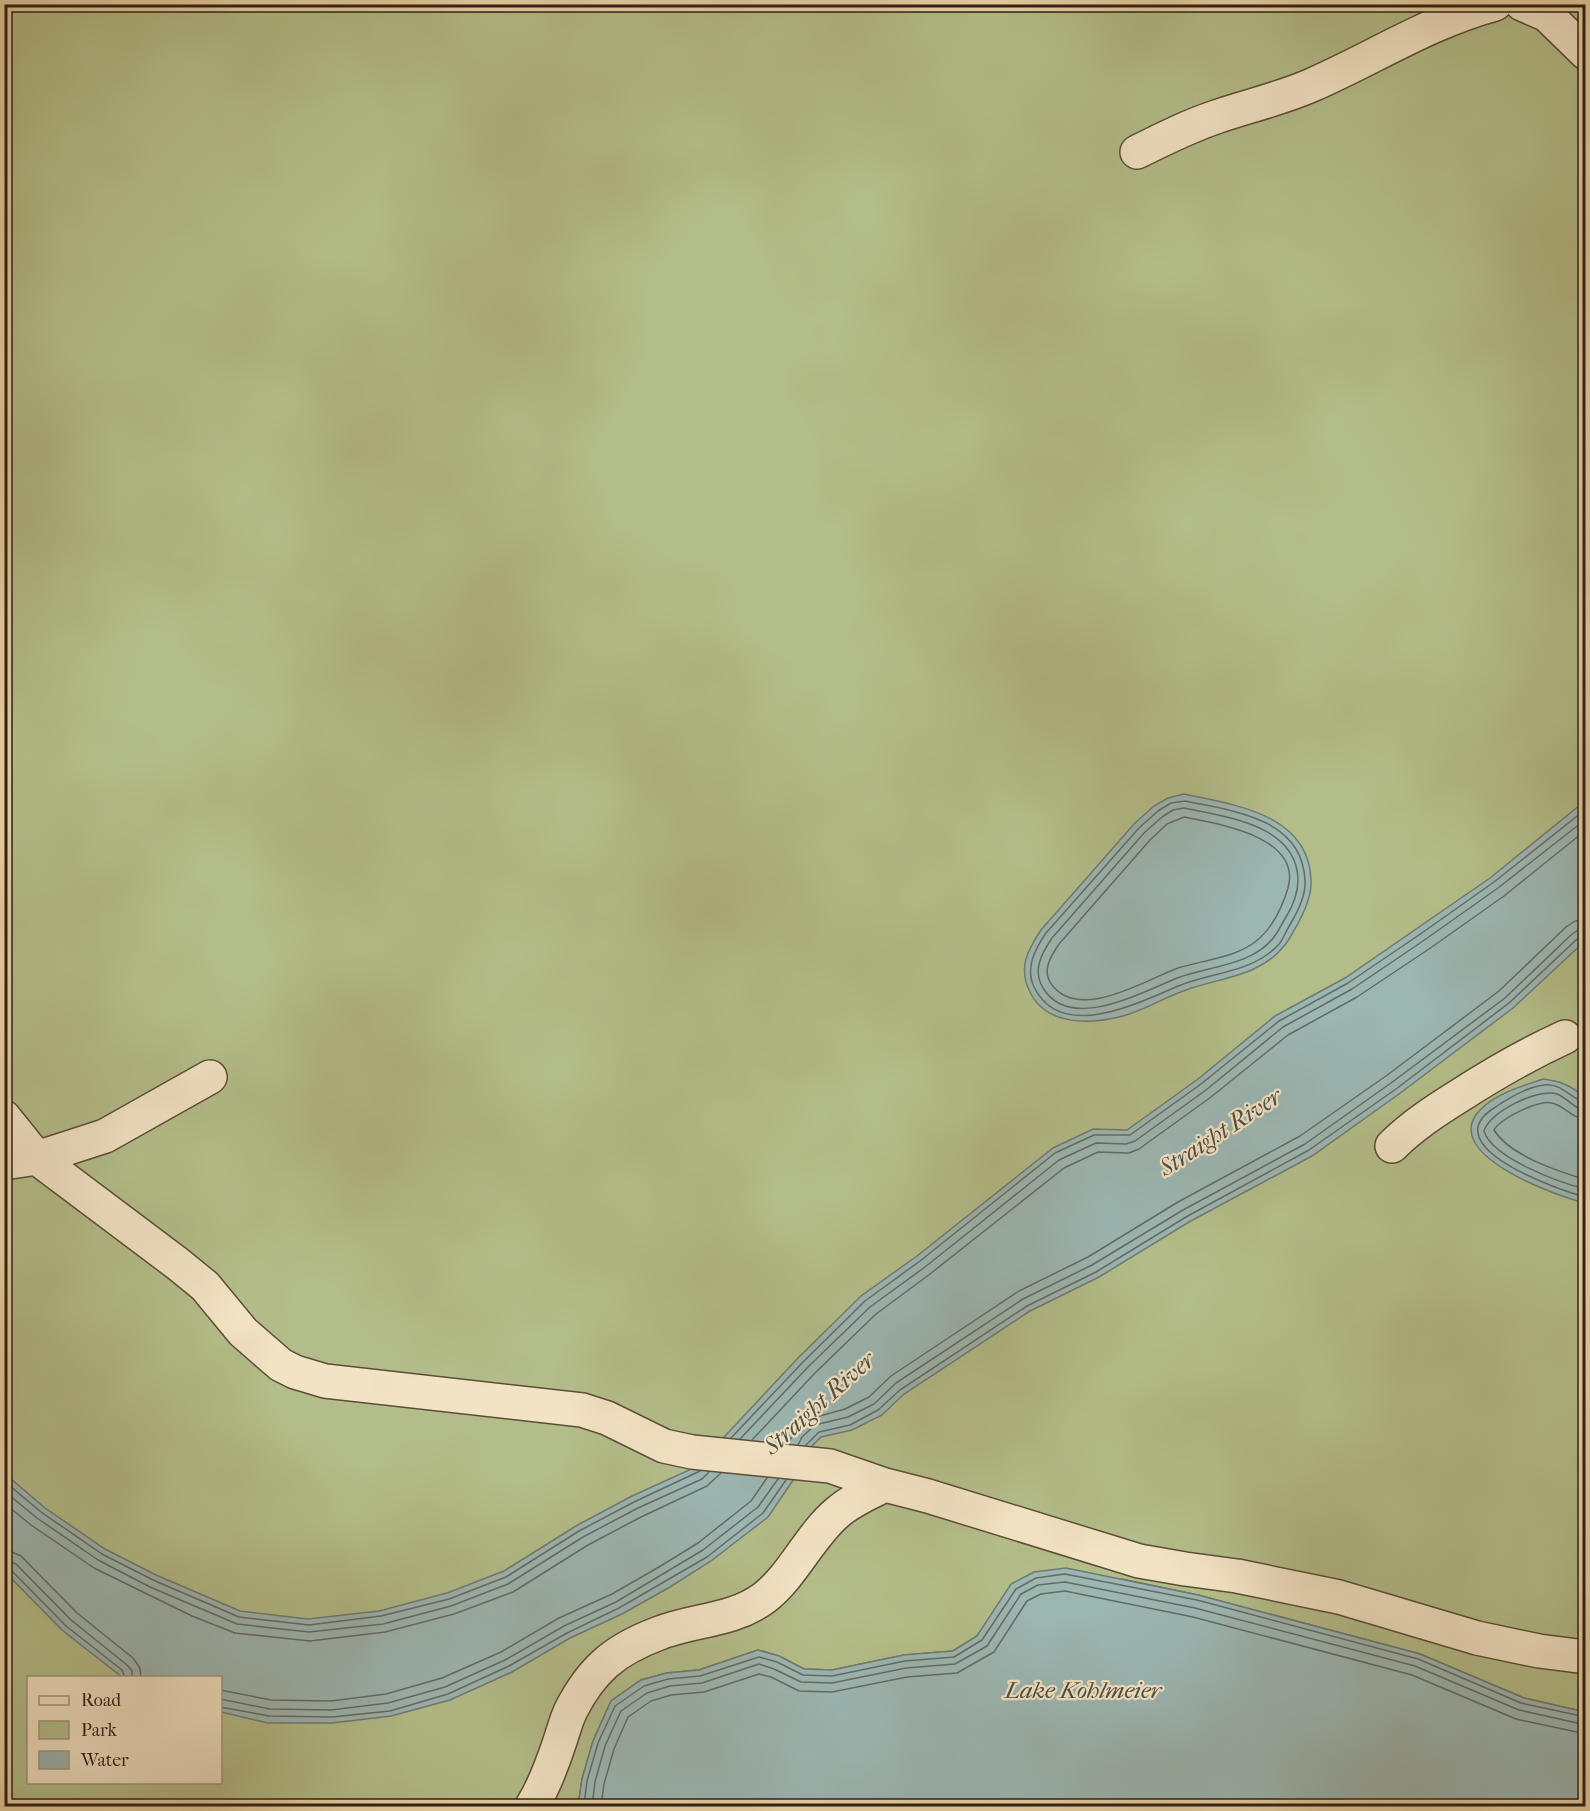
<svg xmlns="http://www.w3.org/2000/svg" width="1590" height="1811" viewBox="0 0 1590 1811" font-family="'IM FELL French Canon',serif">
  <style>
    .green { fill: #b3bd89; stroke: #706e50; stroke-width: 1.5; fill-rule: evenodd }
    .water { fill: #9cb6b2; stroke: #6f7a74; stroke-width: 1.5 }
    .lines { fill: none; stroke-linecap: round; stroke-linejoin: round }
    .shore { stroke: #646b65; stroke-width: 1.5 }
    .minor-casing { stroke: #5c4d3b; stroke-width: 36 }
    .minor { stroke: #f2e3c4; stroke-width: 33 }
    .labels { text-anchor: middle; dominant-baseline: central; stroke-width: 4.5; stroke-linejoin: round; paint-order: stroke }
    .water-label { font-size: 24px; font-style: italic; fill: #4e4d46; stroke: #f2e3c4 }
  </style>
  <rect width="100%" height="100%" fill="#ebd4a5"/>
  <filter id="stains"><feTurbulence type="fractalNoise" baseFrequency=".00333" numOctaves="4"/><feColorMatrix values="0 0 0 0 .2 0 0 0 0 .09 0 0 0 0 .02 0 0 0 .5 -.17"/></filter>
  <radialGradient id="worn" r=".72"><stop offset=".6" stop-color="#630" stop-opacity="0"/><stop offset="1" stop-color="#630" stop-opacity=".3"/></radialGradient>
  <path class="green" d="M5 5H1585V1712L1524 1698 1420 1654 1198 1595 1122 1579 994 1612 977 1636 953 1651 904 1655 832 1670 804 1669 779 1656 758 1650 699 1670 667 1673 641 1680 611 1701 593 1741 582 1779 578 1806H5ZM28 1678H220V1782H28Z"/>
  <path class="water" d="M1184 794C1235 805 1309 814 1311 880 1312 896 1304 913 1296 927 1292 933 1289 941 1284 946 1261 976 1219 978 1186 990 1165 997 1145 1010 1123 1016 1092 1024 1047 1027 1030 992 1018 968 1027 951 1041 930L1134 824 1154 806 1168 798Z
    M1585 801V941L1513 1008 1399 1094 1312 1156 1189 1222 1099 1277 1030 1311 904 1394 882 1415 852 1430 821 1437 812 1446 798 1473 768 1517 711 1561 670 1587 622 1614 570 1638 512 1672 450 1700 391 1716 332 1723H268L221 1712 220 1678 122 1677 62 1630 5 1572 4 1473 45 1508 105 1549 156 1575 240 1611 308 1619 379 1611 447 1593 504 1571 576 1526 632 1496 696 1467 798 1358 861 1296 917 1256 1053 1148 1093 1129 1127 1130 1198 1079 1275 1016 1345 978 1490 878Z
    M1543 1079C1561 1081 1572 1086 1585 1098V1203C1556 1196 1436 1153 1481 1109 1497 1093 1523 1086 1543 1079Z
    M1066 1568 1198 1595 1420 1654 1524 1698 1585 1712V1806H578L582 1779 593 1741 611 1701 641 1680 667 1673 699 1670 758 1650 779 1656 804 1669 832 1670 904 1655 953 1651 977 1636 1011 1584 1034 1572Z"/>
  <g class="lines">
    <path class="shore" d="M1185 801C1233 811 1303 818 1305 881 1306 895 1298 911 1291 923 1287 929 1284 937 1280 943 1255 972 1214 972 1181 985 1141 1001 1062 1044 1034 987 1025 968 1035 949 1046 933L1139 828 1158 811 1171 803Z
      M1184 808C1225 817 1296 824 1298 879 1298 892 1293 906 1286 917 1282 923 1279 931 1274 937 1253 965 1211 966 1180 977 1145 990 1071 1034 1043 988 1032 970 1042 953 1052 938L1144 833 1162 817 1173 810Z
      M1184 817C1217 824 1302 836 1288 888 1282 908 1272 929 1255 942 1234 958 1204 960 1178 968 1147 979 1080 1022 1052 985 1041 971 1051 956 1059 944L1150 840 1167 824Z
      M1586 1102C1572 1101 1564 1083 1544 1085 1527 1087 1507 1099 1494 1108 1434 1146 1557 1190 1586 1197
      M1586 1110C1573 1109 1568 1098 1557 1094 1538 1088 1489 1112 1484 1131 1492 1158 1560 1183 1586 1189
      M1586 1119C1571 1118 1565 1106 1552 1103 1539 1099 1500 1119 1494 1130 1510 1156 1558 1171 1586 1180
      M731 1438 803 1362 865 1301 920 1261 1055 1153 1094 1135H1130L1201 1084 1279 1021 1348 983 1419 935 1494 882 1586 809
      M740 1439 808 1367 870 1307 925 1267 1059 1160 1096 1143 1126 1144 1135 1141 1206 1090 1283 1027 1352 989 1423 941 1498 888 1586 819
      M752 1440 815 1373 876 1314 930 1274 1064 1168 1098 1152 1129 1153 1139 1149 1211 1097 1288 1035 1357 997 1429 949 1504 896 1586 830
      M788 1444 794 1433 809 1419 845 1409 869 1397 891 1376 1019 1291 1088 1257 1178 1202 1300 1136 1386 1076 1499 991 1566 927 1575 921 1586 920
      M798 1445 802 1437 815 1425 848 1417 874 1404 896 1383 1023 1299 1092 1265 1183 1210 1305 1144 1391 1083 1505 998 1571 935 1578 930 1586 929
      M806 1445 819 1432 850 1425 878 1410 900 1390 1027 1306 1096 1272 1186 1217 1309 1150 1396 1089 1509 1003 1576 940 1586 936
      M4 1481 41 1512 102 1554 153 1580 239 1617 309 1625 381 1616 449 1599 506 1577 579 1531 634 1502 700 1471
      M4 1491 37 1518 98 1560 150 1587 237 1624 309 1632 383 1624 451 1606 508 1584 583 1537 638 1508 702 1479 709 1472
      M4 1503 31 1525 94 1568 192 1616 235 1633 310 1641 385 1632 454 1614 513 1592 588 1545 641 1517 707 1486 721 1473
      M4 1551 12 1552 21 1556 77 1613 133 1658 140 1668 141 1678
      M4 1560 16 1564 71 1620 127 1665 132 1671V1678
      M4 1568 11 1570 66 1626 122 1670 125 1678
      M220 1690 271 1700 331 1701 386 1694 442 1678 501 1652 559 1618 612 1594 659 1567 698 1543 751 1501 767 1478
      M220 1699 270 1709 331 1710 388 1703 445 1687 505 1660 564 1626 616 1602 703 1550 758 1507 778 1479
      M220 1707 269 1716 332 1717 390 1711 448 1694 509 1666 567 1633 619 1608 707 1557 763 1513 786 1480
      M584 1806 587 1781 598 1743 615 1706 644 1686 668 1679 700 1676 759 1657 777 1662 803 1675 832 1676 905 1661 954 1657 982 1640 1016 1589 1036 1578 1065 1574 1197 1600 1418 1659 1521 1703 1586 1717
      M592 1806 595 1782 605 1746 621 1711 647 1693 670 1686 702 1683 759 1664 774 1669 801 1682 832 1683 906 1668 955 1664 987 1646 1021 1594 1038 1585 1065 1582 1195 1608 1415 1666 1519 1710 1586 1725
      M601 1806 604 1784 614 1749 628 1717 651 1701 671 1695 704 1692 759 1674 771 1677 799 1691 832 1692 907 1677 957 1673 994 1652 1027 1601 1041 1594 1065 1591 1193 1617 1412 1675 1516 1719 1586 1734"/>
    <g class="minor-casing">
      <path id="minor" d="M1522 4 1547 15 1586 53
        M1137 152C1163 139 1189 126 1216 117 1248 106 1280 99 1312 85 1374 58 1428 22 1495 4
        M4 1117 37 1158 178 1264 205 1286 243 1332 281 1365 295 1372 325 1381 582 1410 607 1418 664 1446 692 1452 830 1466 885 1485 928 1496 1139 1561 1185 1569 1237 1576 1339 1597 1477 1638 1539 1651 1586 1657
        M1392 1146C1412 1126 1435 1111 1459 1096 1493 1074 1528 1054 1565 1037
        M4 1163 37 1158 105 1136 210 1077
        M532 1806C544 1787 552 1765 559 1744 563 1733 566 1720 571 1710 592 1669 615 1650 657 1634 694 1619 731 1622 764 1598 793 1576 810 1535 838 1512 852 1500 869 1493 885 1485"/>
    </g>
    <use href="#minor" class="minor"/>
  </g>
  <g class="labels">
    <g class="water-label">
      <text transform="translate(1220 1132) rotate(-33)">Straight River</text>
      <text transform="translate(819 1403) rotate(-42)">Straight River</text>
      <text x="1083" y="1690">Lake Kohlmeier</text>
    </g>
  </g>
  <rect width="1590" height="1811" fill="none" stroke="#ebd4a5" stroke-width="24"/>
  <rect x="6" y="6" width="1578" height="1799" fill="none" stroke="#2c2018" stroke-width="3"/>
  <rect x="12" y="12" width="1566" height="1787" fill="none" stroke="#2c2018" stroke-width="1.5"/>
  <rect x="27" y="1676" width="195" height="108" fill="#f2e3c4" stroke="#a3957f" stroke-width="1.5"/>
  <rect x="39" y="1696" width="30" height="9" fill="#f2e3c4" stroke="#a3957f" stroke-width="1.5"/>
  <text x="81" y="1706" font-size="18" fill="#2c2018">Road</text>
  <rect x="39" y="1721" width="30" height="18" fill="#b3bd89" stroke="#a3957f" stroke-width="1.5"/>
  <text x="81" y="1736" font-size="18" fill="#2c2018">Park</text>
  <rect x="39" y="1751" width="30" height="18" fill="#9cb6b2" stroke="#a3957f" stroke-width="1.5"/>
  <text x="81" y="1766" font-size="18" fill="#2c2018">Water</text>
  <rect width="100%" height="100%" filter="url(#stains)"/>
  <rect width="100%" height="100%" fill="url(#worn)"/>
</svg>
